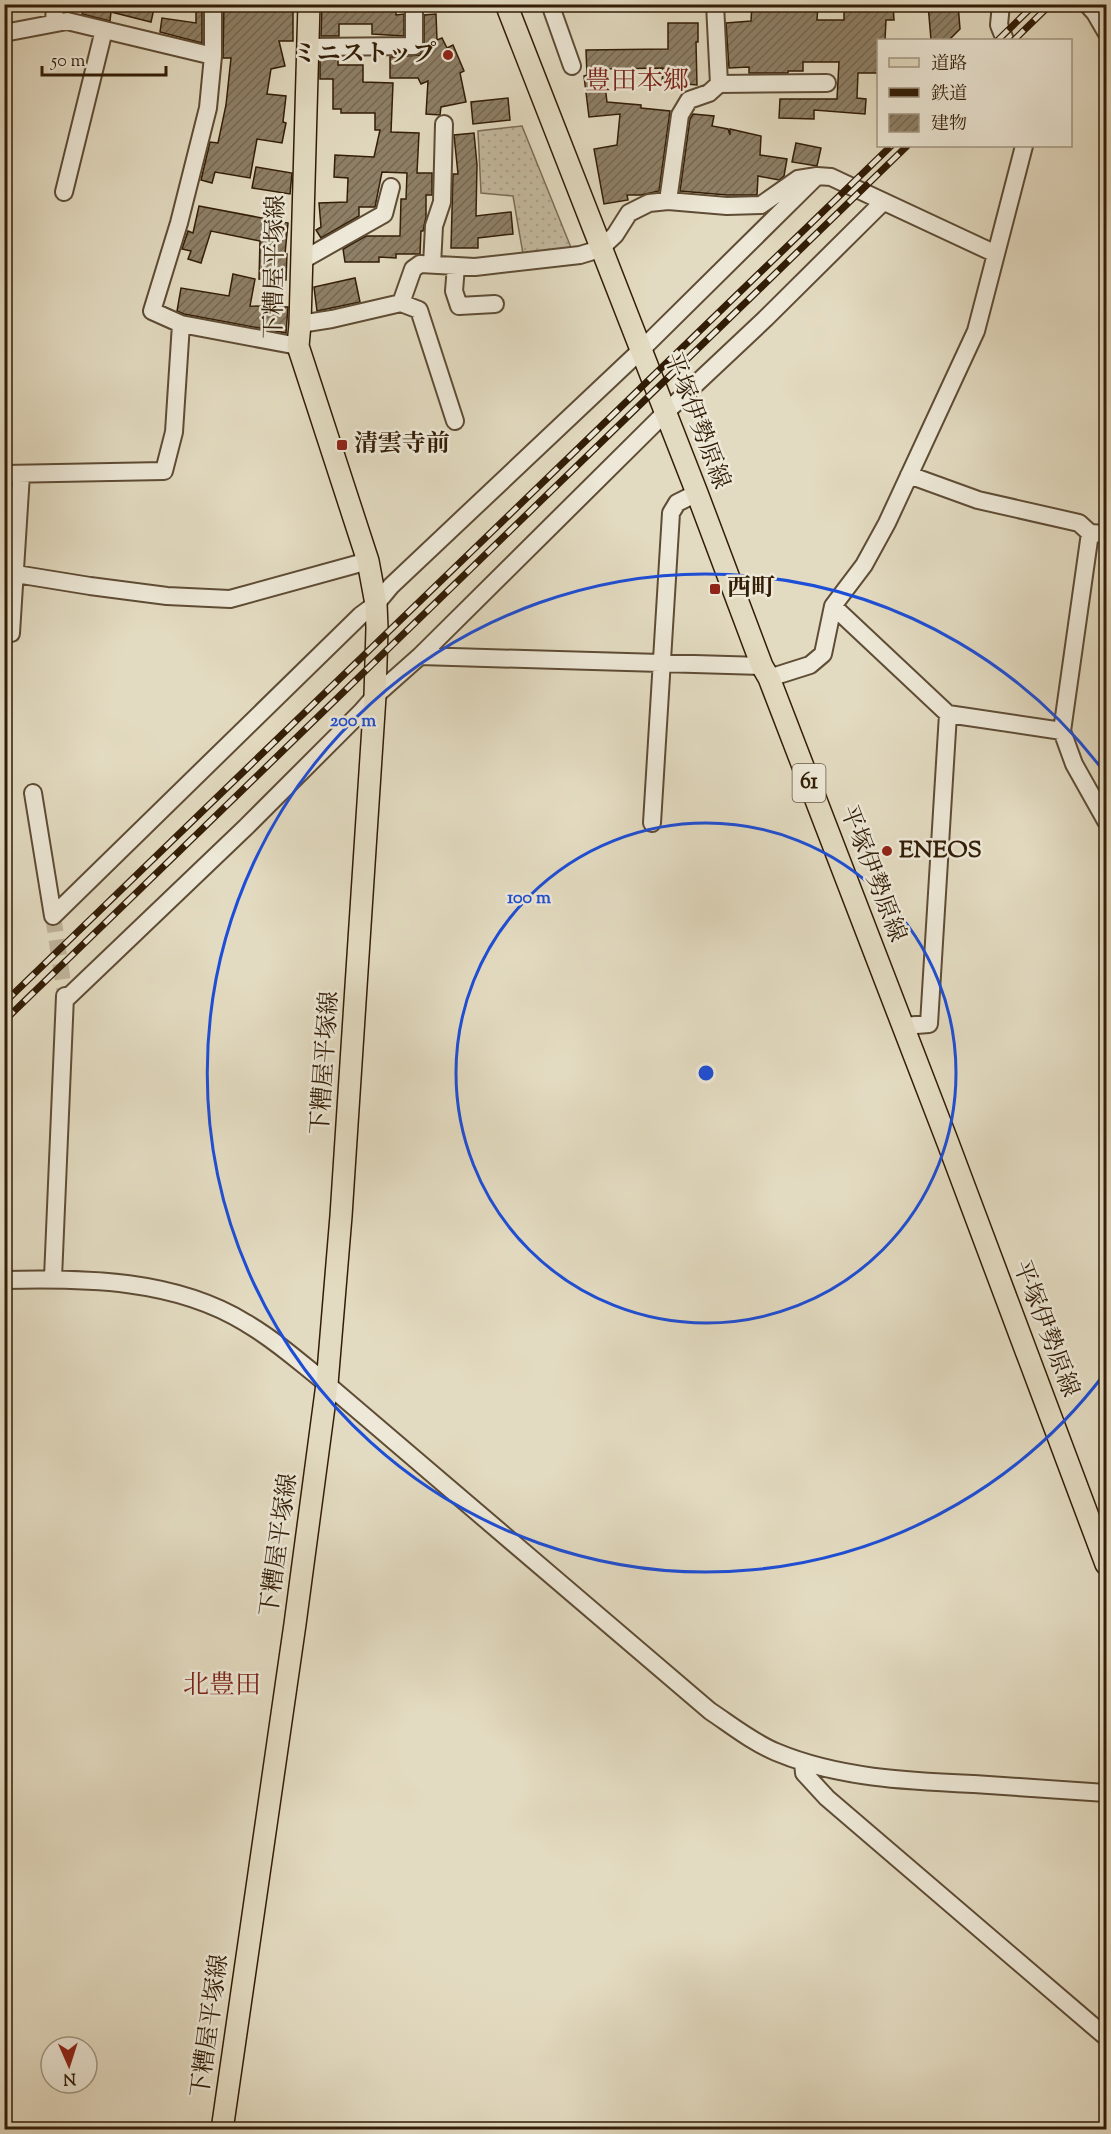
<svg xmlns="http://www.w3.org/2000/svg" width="1111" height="2134" viewBox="0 0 1111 2134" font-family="'Sorts Mill Goudy','Noto Serif JP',serif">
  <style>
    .garden { fill: url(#garden-dots); stroke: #7c6c54; stroke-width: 1.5 }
    .building { fill: url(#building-hatch); stroke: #321d06; stroke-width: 1.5 }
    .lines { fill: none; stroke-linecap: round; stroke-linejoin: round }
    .minor-tunnel { stroke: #c0b59c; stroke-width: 16; stroke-dasharray: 16 8; stroke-linecap: butt }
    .minor-casing { stroke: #5e4c35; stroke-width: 20 }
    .major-casing { stroke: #321d06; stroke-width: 24 }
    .minor { stroke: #ede8d7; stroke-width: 16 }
    .major { stroke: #e3dbc1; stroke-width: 21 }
    .rail-casing { stroke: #321d06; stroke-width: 7 }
    .rail { stroke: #ede8d7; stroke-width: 4.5; stroke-dasharray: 14; stroke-linecap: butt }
    .ring { fill: none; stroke: #1d4ed8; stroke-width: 3 }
    .poi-dot { fill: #8f2418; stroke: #ede8d7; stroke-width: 2 }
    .labels { text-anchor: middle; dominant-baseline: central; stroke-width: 5; stroke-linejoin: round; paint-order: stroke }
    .shield { fill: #ede8d7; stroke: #6a5a45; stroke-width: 1.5 }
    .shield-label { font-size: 22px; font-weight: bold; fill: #321d06 }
    .poi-label { font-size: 24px; font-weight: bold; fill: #321d06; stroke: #ede8d7; text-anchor: start }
    .street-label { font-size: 24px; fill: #321d06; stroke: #ede8d7 }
    .neighbourhood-label { font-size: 26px; fill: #7a1f14; stroke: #ede8d7 }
    .centre { fill: #1d4ed8; stroke: #ede8d7; stroke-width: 3 }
    .ring-label { font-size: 18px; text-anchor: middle; font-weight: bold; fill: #1d4ed8; stroke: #ede8d7; stroke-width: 5; stroke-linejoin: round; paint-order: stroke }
  </style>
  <defs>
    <pattern id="garden-dots" width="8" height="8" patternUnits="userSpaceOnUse" patternTransform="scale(1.5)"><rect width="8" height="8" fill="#c5bba1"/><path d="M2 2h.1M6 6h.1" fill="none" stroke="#aaa089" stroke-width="1.8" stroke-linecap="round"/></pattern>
    <pattern id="building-hatch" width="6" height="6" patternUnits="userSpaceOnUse" patternTransform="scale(1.5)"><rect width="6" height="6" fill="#8e8067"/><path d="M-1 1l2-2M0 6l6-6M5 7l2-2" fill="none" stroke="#756853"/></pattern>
  </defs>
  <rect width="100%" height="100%" fill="#e3dbc1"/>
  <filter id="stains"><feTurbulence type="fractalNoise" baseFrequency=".00333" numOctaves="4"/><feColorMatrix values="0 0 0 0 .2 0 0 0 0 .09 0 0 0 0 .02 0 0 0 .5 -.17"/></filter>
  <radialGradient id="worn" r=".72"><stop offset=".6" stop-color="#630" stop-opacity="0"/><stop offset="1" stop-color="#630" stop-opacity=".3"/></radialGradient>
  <path class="garden" d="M522 126 572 250 523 254 513 196 481 193 478 131Z"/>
  <path class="building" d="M84 4H155L151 22 111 12 110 21 82 14Z
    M196 4H202V43L160 32 162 18 196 23Z
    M224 4H256V8H260V10H293V41H279L285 66 271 69 267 94 286 96 283 122 286 123 282 143 257 139 250 178 215 172 212 183 201 180 210 142 218 143 226 105 231 58H223Z
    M322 4H383L384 9H396V15L404 14V36L372 34V24H339V36H321Z
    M752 4H818L817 20H844V4H893L894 20H886L885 40H879V73H858L857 98 866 99 865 114 814 110V119L779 118 780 99H837L839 62H803V71H788V73H749V67L729 68 726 23 751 21Z
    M928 4H958L960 29 949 40H931Z
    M436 14 437 40 442 38 447 48 453 45 464 71 460 73 466 102 441 107 440 115 426 114 428 81 421 84 418 78H390V57L420 55 424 46V15Z
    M668 23H698V42H696L697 85 662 82 663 68 603 69 607 102 641 105V108L670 111 659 191 641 195H627L628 200 604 204 594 149 617 145 620 114 589 117 584 76 587 75 586 50 668 49Z
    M320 57H338V65H363V82L393 83 391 132 419 133 417 173H432V195H426V217L423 231H421L420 254H396V258L379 257V262H345L343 249 366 236H400L401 199H406L407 173 382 172 375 207H359V216L321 238 316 230 321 227 319 203 347 202 348 178 334 177 335 155 374 157 380 130H375V113H341V109H333V79H320Z
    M508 98 510 120 473 124 471 102Z
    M693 114 714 116 712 126 728 129 730 135V129L761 136 760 155 787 159 784 176 779 180 758 176 757 195H727L680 191 690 119Z
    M474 133 477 165 476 216 511 212 513 234 478 238V248H451L453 174H458L454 135Z
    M796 143 821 148 817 166 792 162Z
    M256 167 292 173 290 194 252 188Z
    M199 206 288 223 285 254H287L286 280 259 279 260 241 211 231 201 263 188 259 191 251 182 249 188 231 193 233Z
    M233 274 255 279 250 306 288 307 286 333 184 314 177 311 181 288 229 296Z
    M355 278 360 302 317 311 314 287Z"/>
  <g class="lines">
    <path class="minor-tunnel" d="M53 916 65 996"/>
    <g class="minor-casing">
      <path id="minor" d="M213 4V56L208 108 179 223 152 311 181 324 298 346
        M550 4 572 66
        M1001 4 999 25 1005 40
        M1087 4 1095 13 1106 32
        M54 23 55 4
        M4 33 67 21 213 56
        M308 47 414 46V4
        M719 84 827 83
        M64 192 104 30
        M668 201 680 115 689 100 709 93 719 84 715 4
        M301 261 384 214 391 187
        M432 265 434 226 442 202 444 124
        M456 266 454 291 459 306 495 304
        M401 303 419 310 455 421
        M300 324 332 319 401 303 413 269 420 264 475 267 580 255 600 249 615 235 629 213 649 203 668 201 727 206 761 205 798 179 817 176 831 177 996 254
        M4 474 164 471 174 432 181 324
        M909 475 978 500 1079 523 1090 533
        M1106 534 1090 533 1062 731 1074 764 1106 821
        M16 574 90 586 167 596 230 599 368 561
        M833 606 948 714 1062 731
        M4 635 11 633 21 474
        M420 656 762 666
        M769 678 810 665 823 654 833 606 864 565 887 523 976 331 1024 146
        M33 793 53 916
        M652 823 671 513 677 503 697 493
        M53 916 361 615 376 604 391 586 641 350 817 176
        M65 1000 246 827 361 712 375 696 420 656 665 413 765 319 883 202
        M903 1026 929 1024 948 714
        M53 1278 65 996
        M4 1280C85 1278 175 1279 246 1323 275 1340 301 1363 327 1384L710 1711C731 1725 752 1742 776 1752 838 1778 907 1781 974 1784 1018 1787 1062 1790 1106 1793
        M803 1762 804 1773 827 1798 1106 2037"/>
    </g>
    <g class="major-casing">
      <path id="major" d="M506 4 697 493 762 666 769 678 948 1143 1106 1564
        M222 2130 295 1624 327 1384 341 1216 375 696 377 628 376 604 368 561 298 346 300 324 309 4"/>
    </g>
    <use href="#minor" class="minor"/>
    <use href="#major" class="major"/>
    <g class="rail-casing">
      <path id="rail" d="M998 40 1035 4
        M1014 40 1051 4
        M4 1003 891 146
        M4 1021 907 146"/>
    </g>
    <use href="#rail" class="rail"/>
  </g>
  <g class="ring">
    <circle cx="706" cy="1073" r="250"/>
    <path d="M1105 1373A499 499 0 1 1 1105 773"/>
  </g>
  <g class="poi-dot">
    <circle cx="448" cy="55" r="6"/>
    <rect x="336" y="439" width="12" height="12" rx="3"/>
    <rect x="709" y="583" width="12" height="12" rx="3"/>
    <circle cx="887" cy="851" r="6"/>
  </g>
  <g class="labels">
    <rect class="shield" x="792.5" y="764" width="33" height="38" rx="4.5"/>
    <g class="shield-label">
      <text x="809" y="783">61</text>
    </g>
    <g class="poi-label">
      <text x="436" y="55" text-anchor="end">ミニストップ</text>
      <text x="354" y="445">清雲寺前</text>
      <text x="727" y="589">西町</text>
      <text x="899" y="851">ENEOS</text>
    </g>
    <g class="street-label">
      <text transform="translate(276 267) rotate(-89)">下糟屋平塚線</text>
      <text transform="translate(696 421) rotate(69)">平塚伊勢原線</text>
      <text transform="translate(872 874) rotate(69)">平塚伊勢原線</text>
      <text transform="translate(326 1063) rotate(-86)">下糟屋平塚線</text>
      <text transform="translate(1045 1329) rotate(69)">平塚伊勢原線</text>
      <text transform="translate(280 1545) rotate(-82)">下糟屋平塚線</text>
      <text transform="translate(211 2026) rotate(-82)">下糟屋平塚線</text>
    </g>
    <g class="neighbourhood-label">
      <text x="637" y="82">豊田本郷</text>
      <text x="222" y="1686">北豊田</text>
    </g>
  </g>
  <circle cx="706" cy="1073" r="9" class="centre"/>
  <g class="ring-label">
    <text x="353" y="726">200 m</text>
    <text x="529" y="903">100 m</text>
  </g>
  <rect width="1111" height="2134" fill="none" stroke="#e3dbc1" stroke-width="24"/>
  <rect x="6" y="6" width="1099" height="2122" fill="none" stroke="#321d06" stroke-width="3"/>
  <rect x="12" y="12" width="1087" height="2110" fill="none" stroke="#321d06" stroke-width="1.5"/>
  <rect x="877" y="39" width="195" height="108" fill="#ede8d7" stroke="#a29783" stroke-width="1.5"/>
  <rect x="889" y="58" width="30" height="9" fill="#e3dbc1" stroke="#a29783" stroke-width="1.5"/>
  <text x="931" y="69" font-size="18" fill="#321d06">道路</text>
  <rect x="889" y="88" width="30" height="9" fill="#321d06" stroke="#a29783" stroke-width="1.5"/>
  <text x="931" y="99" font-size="18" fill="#321d06">鉄道</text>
  <rect x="889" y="114" width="30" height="18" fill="url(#building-hatch)" stroke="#a29783" stroke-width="1.5"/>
  <text x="931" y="129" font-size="18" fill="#321d06">建物</text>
  <g transform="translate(69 2065) rotate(177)"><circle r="28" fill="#ede8d7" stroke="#a29783" stroke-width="1.5"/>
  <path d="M0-4.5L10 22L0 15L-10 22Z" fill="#8f2418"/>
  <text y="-9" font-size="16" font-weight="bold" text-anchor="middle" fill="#321d06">N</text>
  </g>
  <path d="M42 66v9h124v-9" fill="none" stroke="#321d06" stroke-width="3"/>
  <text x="51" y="66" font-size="18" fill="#321d06" stroke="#ede8d7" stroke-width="4.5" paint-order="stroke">50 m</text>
  <rect width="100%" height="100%" filter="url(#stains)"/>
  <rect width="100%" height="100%" fill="url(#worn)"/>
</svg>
